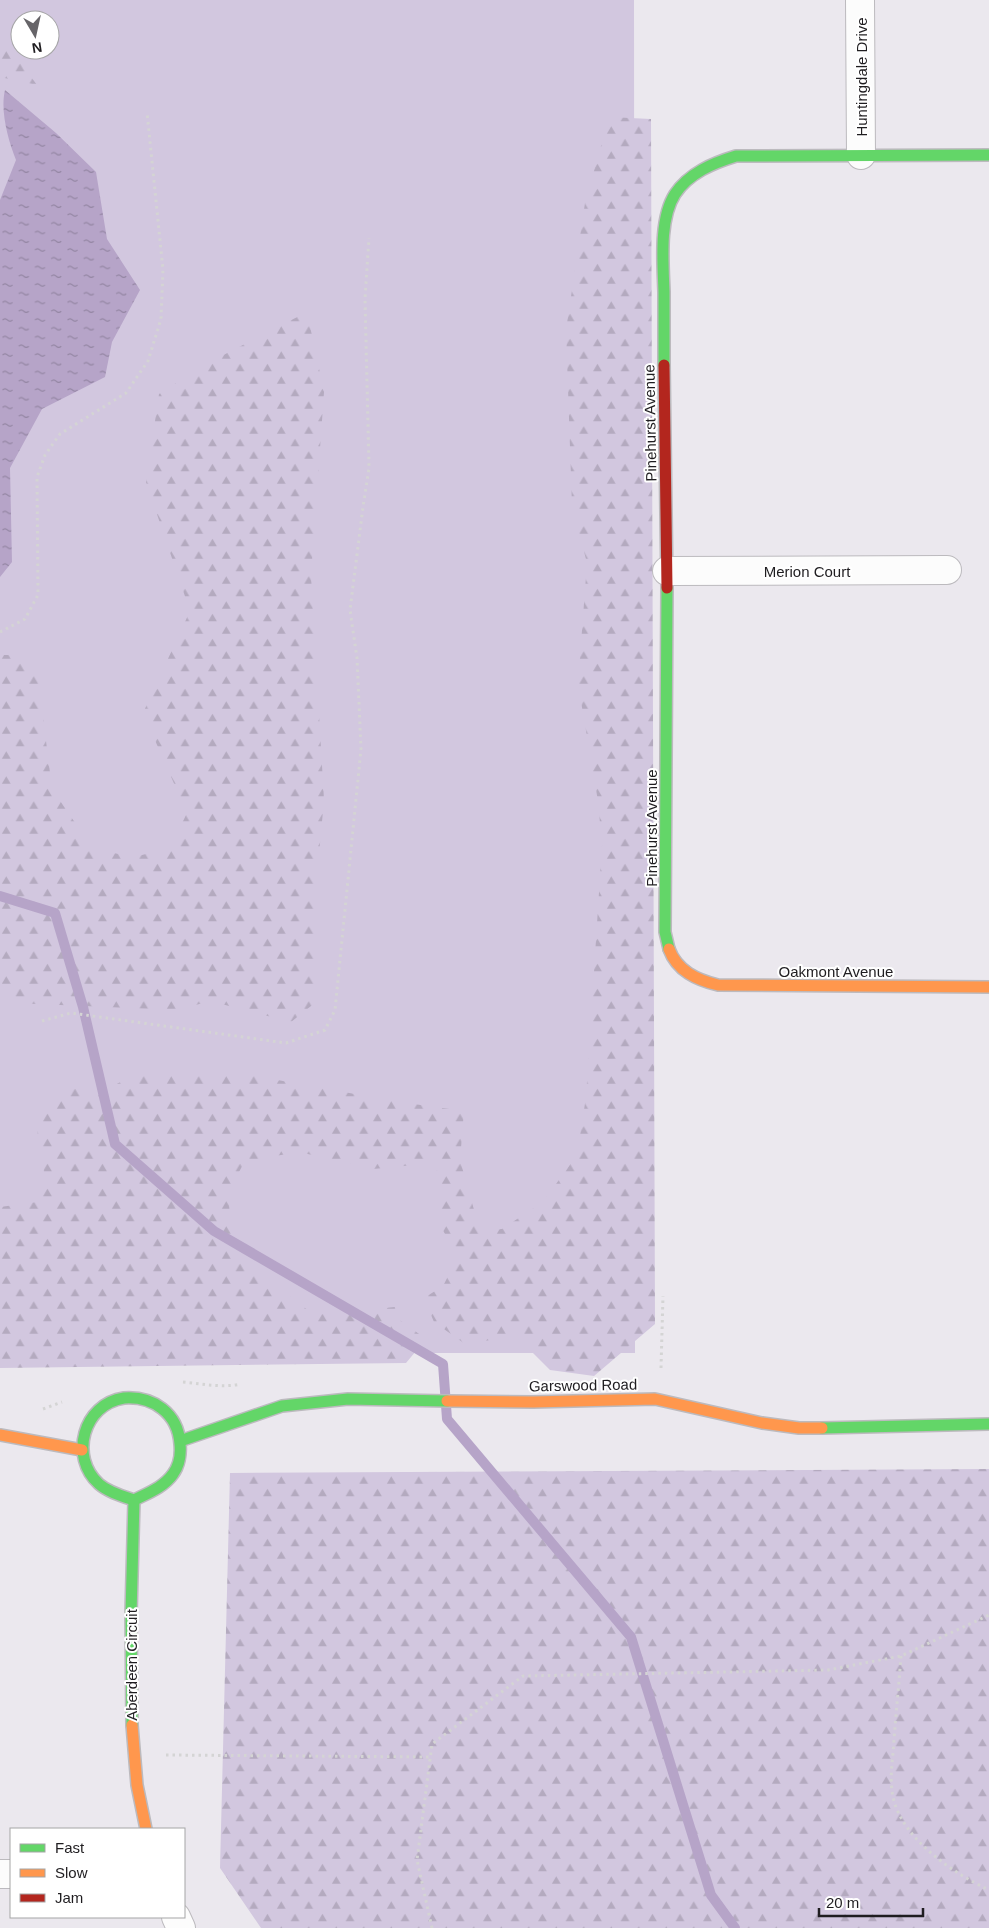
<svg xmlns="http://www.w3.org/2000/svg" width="989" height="1928" viewBox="0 0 989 1928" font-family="Helvetica,sans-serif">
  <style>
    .green { fill: #d2c7df; fill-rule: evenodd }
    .forest { fill: url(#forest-firs) }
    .water { fill: url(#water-ripples) }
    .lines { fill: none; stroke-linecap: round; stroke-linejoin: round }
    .stream { stroke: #b6a4c8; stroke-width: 10 }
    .street-casing { stroke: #bcbabe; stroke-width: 30 }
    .fast-casing { stroke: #bcbabe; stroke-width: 14 }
    .slow-casing { stroke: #bcbabe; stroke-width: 14 }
    .jam-casing { stroke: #bcbabe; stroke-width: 14 }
    .path { stroke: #d4d4d4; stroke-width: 3; stroke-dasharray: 2.5 4; stroke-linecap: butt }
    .street { stroke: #fcfcfc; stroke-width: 28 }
    .fast { stroke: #63d668; stroke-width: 11 }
    .slow { stroke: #ff974d; stroke-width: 11 }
    .jam { stroke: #b3261e; stroke-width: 11 }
    .labels { text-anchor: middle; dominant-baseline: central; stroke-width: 4; stroke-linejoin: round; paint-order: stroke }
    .street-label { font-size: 15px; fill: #1f1d20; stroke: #fff }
  </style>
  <defs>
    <pattern id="forest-firs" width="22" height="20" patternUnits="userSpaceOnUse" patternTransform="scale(1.25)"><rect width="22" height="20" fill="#d2c7df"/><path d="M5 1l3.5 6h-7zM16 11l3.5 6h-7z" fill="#b4aabf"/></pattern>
    <pattern id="water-ripples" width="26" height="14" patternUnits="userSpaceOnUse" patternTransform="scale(1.25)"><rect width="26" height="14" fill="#b6a4c8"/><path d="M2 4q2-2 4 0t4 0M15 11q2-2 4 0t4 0" fill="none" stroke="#9385a2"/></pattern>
  </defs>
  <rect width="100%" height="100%" fill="#ebe8ee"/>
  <path class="green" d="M0 0H634L635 1353H0ZM20 20H50V50H20Z"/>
  <path class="forest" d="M0 35 37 85 0 77Z
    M609 117 651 119 655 1324 594 1376 550 1370 516 1336 465 1344 434 1322 424 1298 443 1286 458 1257 436 1218 439 1190 436 1163 373 1169 299 1152 245 1161 228 1192 233 1252 314 1315 395 1307 397 1318 426 1339 406 1363 0 1368V1207L37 1202 44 1172 36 1124 56 1090 113 1086 139 1072 245 1074 399 1102 464 1111 460 1160 480 1231 502 1229 543 1202 577 1155 586 1097 602 845 598 801 578 684 587 563 572 506 566 330 585 203Z
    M307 312 324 392 311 576 324 800 318 865 316 1002 291 1022 210 1001 178 1010 13 1003 0 981V655H8L36 661 52 789 93 849 134 857 170 848 187 813 143 713 190 611 146 482 159 394 204 365Z
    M989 1469V1928H261L220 1868 230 1473Z"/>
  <path class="water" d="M5 90 56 133 96 172 107 239 140 290 112 342 105 377 42 409 10 468 12 562 0 577V200L16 160C8 140 0 111 5 90Z"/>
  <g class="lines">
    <path class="stream" d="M0 896 55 913 83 1007 115 1144 214 1231 443 1364 447 1419 631 1637 711 1895 735 1928"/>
    <g class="street-casing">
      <path id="street" d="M860 0 861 155
        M667 571 947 570
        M0 1874H11
        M176 1917 181 1928"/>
    </g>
    <g class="fast-casing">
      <path id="fast" d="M664 365C664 340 664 316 664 292 663 262 659 219 675 194 689 173 713 163 736 156L989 155
        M667 588 665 932 669 949
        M124 1398C153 1396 178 1413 180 1444 181 1454 179 1466 173 1474 164 1487 148 1493 134 1500 122 1496 108 1492 99 1484 69 1457 83 1404 124 1398Z
        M822 1428 989 1424
        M180 1441 282 1406 348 1399 447 1401
        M132 1725 131 1614 134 1500"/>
    </g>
    <g class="slow-casing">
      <path id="slow" d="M669 949C677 971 697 980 718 985L989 987
        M447 1401 533 1402 655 1399 762 1423 799 1428H822
        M0 1435 82 1450
        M132 1725 137 1785 146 1829"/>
    </g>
    <g class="jam-casing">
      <path id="jam" d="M664 365 667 588"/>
    </g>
    <path class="path" d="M0 632 25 619 38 595 37 477 45 455 60 434 126 393 148 361 161 319 163 270 147 112
      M42 1021 71 1013 286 1043 325 1030 335 1010 361 749 357 658 350 610 363 507 369 468 365 298 369 238
      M661 1368 663 1296
      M183 1382C203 1384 222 1388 241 1384
      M43 1409 62 1402
      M901 1656C899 1684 896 1712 894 1740 893 1759 889 1778 893 1797 902 1839 953 1873 989 1890
      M166 1755 430 1757
      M432 1928 417 1860 432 1744 523 1676 828 1670 901 1656 989 1615"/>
    <use href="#street" class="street"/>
    <use href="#fast" class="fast"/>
    <use href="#slow" class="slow"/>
    <use href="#jam" class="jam"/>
  </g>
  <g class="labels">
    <g class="street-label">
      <text transform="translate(861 77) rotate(-90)">Huntingdale Drive</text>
      <text transform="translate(650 423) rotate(-91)">Pinehurst Avenue</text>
      <text x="807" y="571">Merion Court</text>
      <text transform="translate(651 828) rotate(-90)">Pinehurst Avenue</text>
      <text x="836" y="971">Oakmont Avenue</text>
      <text transform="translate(583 1385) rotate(-1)">Garswood Road</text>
      <text transform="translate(131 1665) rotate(-90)">Aberdeen Circuit</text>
    </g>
  </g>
  <rect x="10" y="1828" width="175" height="90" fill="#ffffff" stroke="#a5a5a6"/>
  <rect x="20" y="1844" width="25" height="8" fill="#63d668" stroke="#a5a5a6"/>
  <text x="55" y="1853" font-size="15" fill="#1f1d20">Fast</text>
  <rect x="20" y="1869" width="25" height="8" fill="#ff974d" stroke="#a5a5a6"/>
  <text x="55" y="1878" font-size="15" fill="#1f1d20">Slow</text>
  <rect x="20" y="1894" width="25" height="8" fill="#b3261e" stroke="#a5a5a6"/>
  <text x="55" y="1903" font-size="15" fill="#1f1d20">Jam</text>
  <g transform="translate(35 35) rotate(171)"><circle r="24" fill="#ffffff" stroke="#a5a5a6"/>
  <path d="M0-4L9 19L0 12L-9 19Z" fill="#666468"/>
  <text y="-8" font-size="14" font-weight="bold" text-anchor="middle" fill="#1f1d20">N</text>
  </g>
  <path d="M819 1908v8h104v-8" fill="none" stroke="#1f1d20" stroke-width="2.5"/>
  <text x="826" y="1908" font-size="15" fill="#1f1d20" stroke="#ffffff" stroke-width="4" paint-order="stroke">20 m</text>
</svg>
